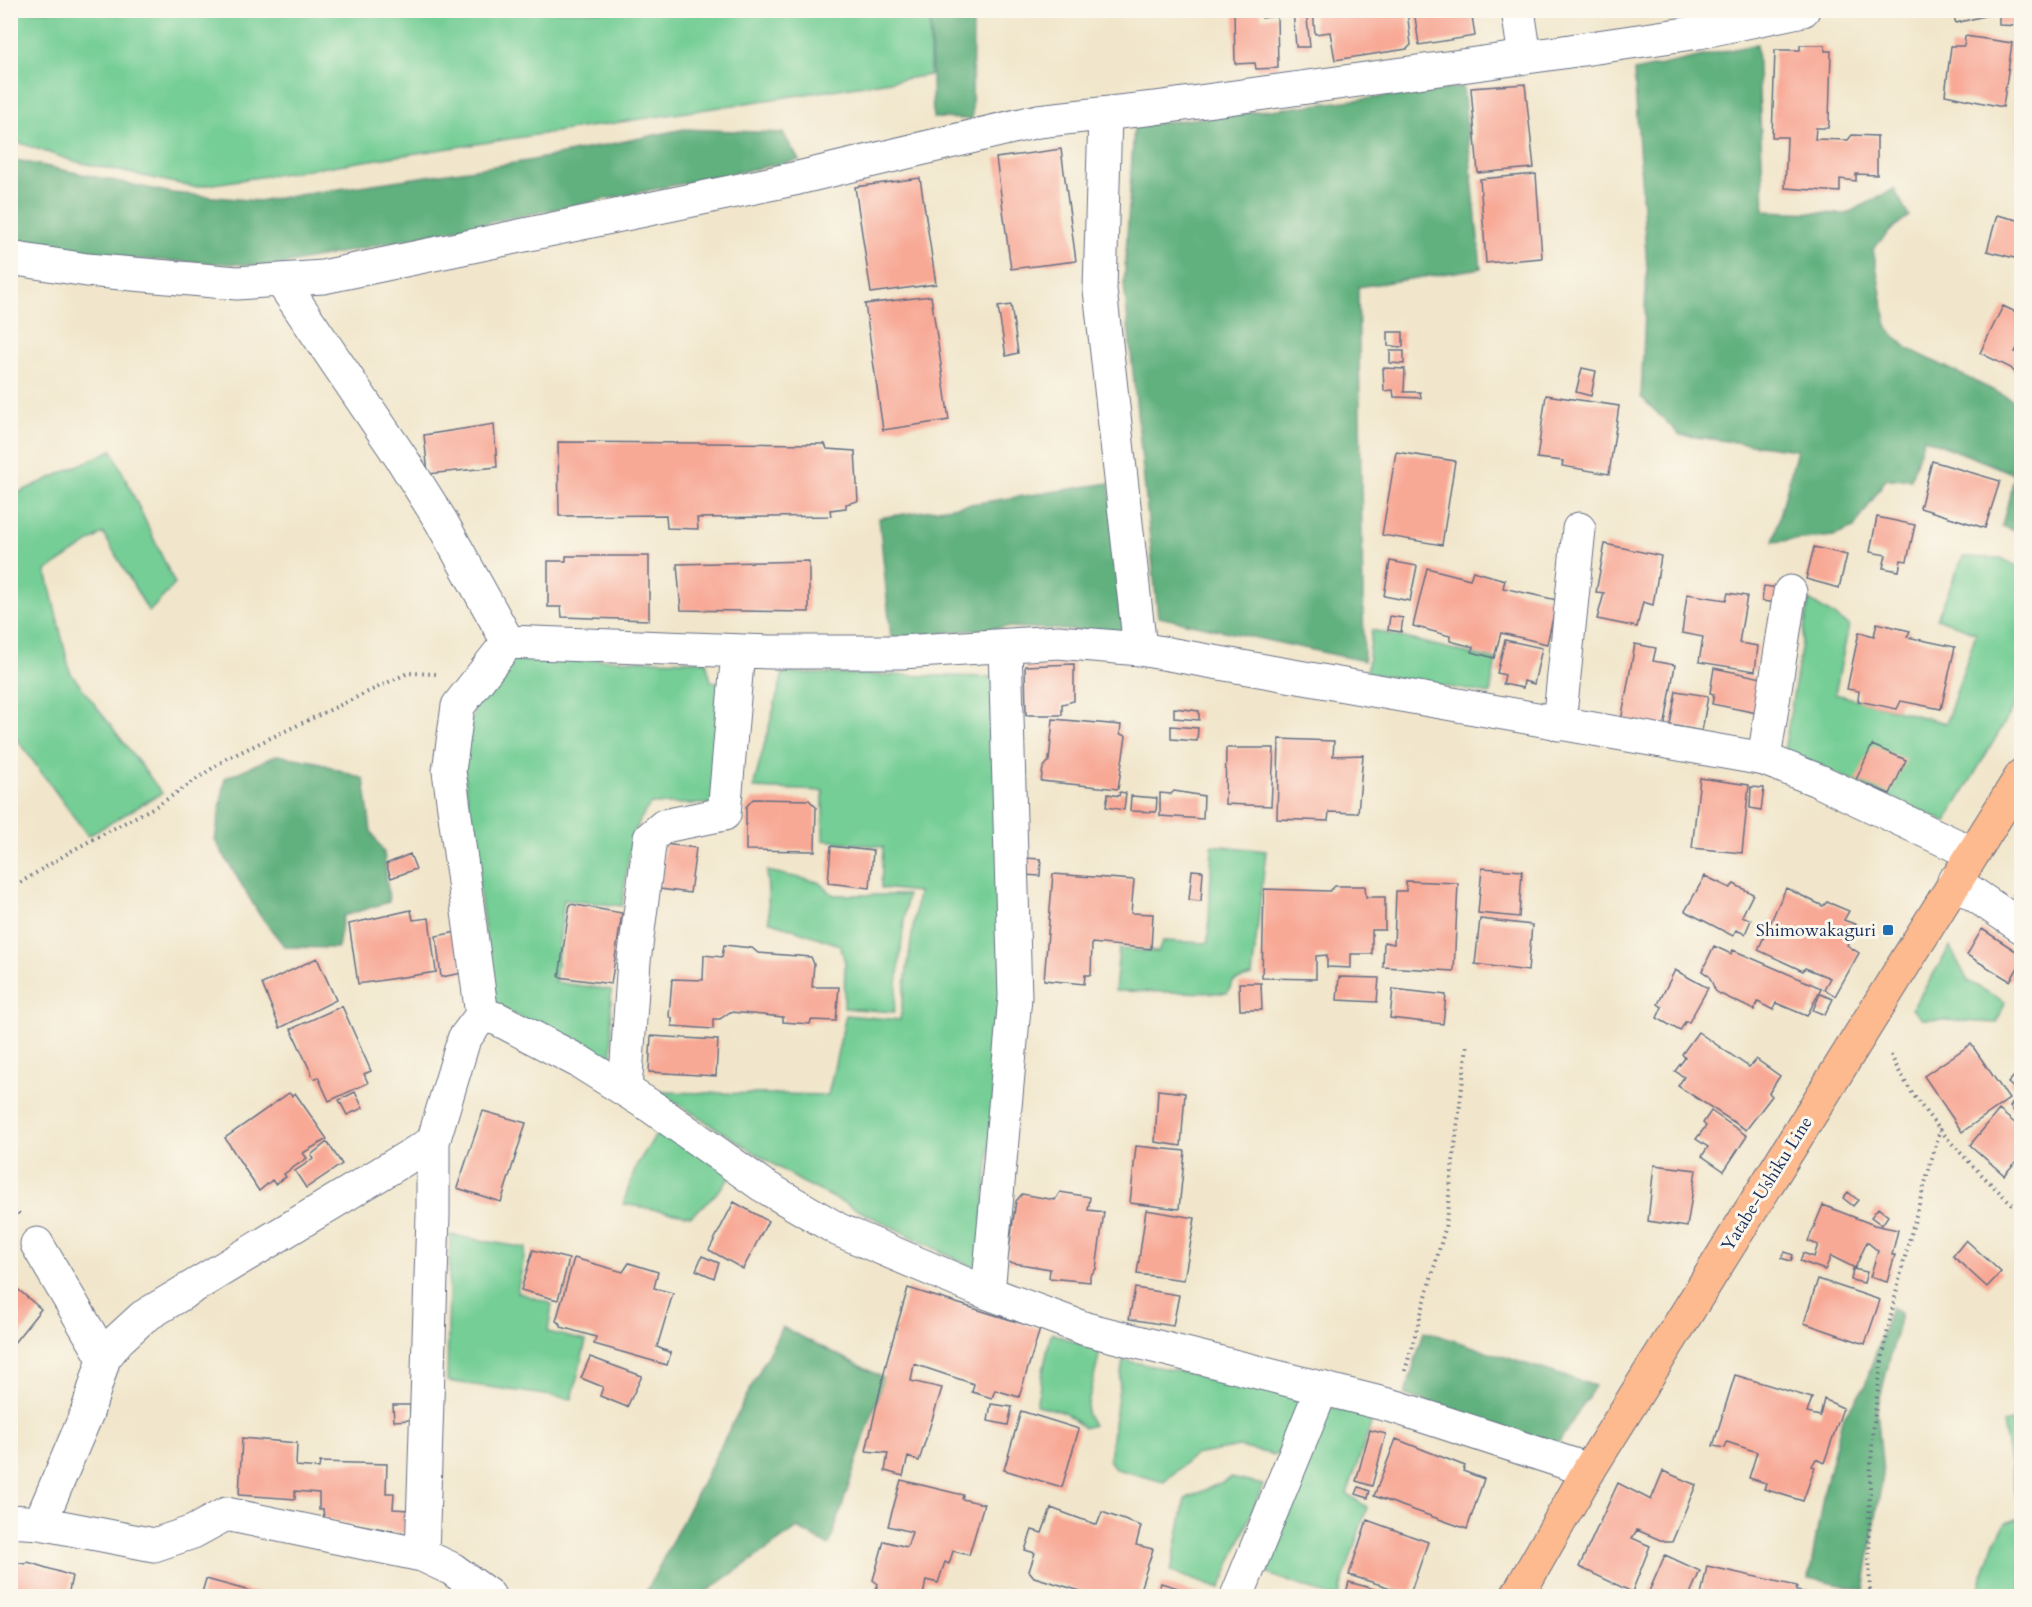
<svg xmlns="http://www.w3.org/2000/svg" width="2032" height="1607" viewBox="0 0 2032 1607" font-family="Cardo,serif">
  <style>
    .green { fill: #75ce95; stroke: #487e7a; stroke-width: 1.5 }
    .forest { fill: #60b17e; stroke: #3e706e; stroke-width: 1.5 }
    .building { fill: #f8a996 }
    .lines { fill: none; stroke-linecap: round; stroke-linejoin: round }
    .minor-casing { stroke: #666f84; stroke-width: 35 }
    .major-casing { stroke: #666f84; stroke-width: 35 }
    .path { stroke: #666f84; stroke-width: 4; stroke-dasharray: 1.5 4.5; stroke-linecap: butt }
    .minor { stroke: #fff; stroke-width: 33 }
    .major { stroke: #fcba8e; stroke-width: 33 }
    .poi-dot { fill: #1f6fb2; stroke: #fbf7ec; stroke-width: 2 }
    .labels { text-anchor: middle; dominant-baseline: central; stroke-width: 6; stroke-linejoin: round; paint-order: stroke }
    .poi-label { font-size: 18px; fill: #1b2f5e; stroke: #fbf7ec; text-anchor: end }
    .street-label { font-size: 18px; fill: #1b2f5e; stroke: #fbf7ec }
  </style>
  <rect width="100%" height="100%" fill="#fbf7ec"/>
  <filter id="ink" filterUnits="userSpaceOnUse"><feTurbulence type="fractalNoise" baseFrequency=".0167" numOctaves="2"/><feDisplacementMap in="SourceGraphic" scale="12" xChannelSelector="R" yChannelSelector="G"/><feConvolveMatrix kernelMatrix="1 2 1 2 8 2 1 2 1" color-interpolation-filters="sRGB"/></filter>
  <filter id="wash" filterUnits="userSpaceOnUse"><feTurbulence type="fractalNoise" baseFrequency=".008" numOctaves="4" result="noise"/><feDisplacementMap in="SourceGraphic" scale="24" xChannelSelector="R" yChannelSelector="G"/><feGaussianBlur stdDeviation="1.35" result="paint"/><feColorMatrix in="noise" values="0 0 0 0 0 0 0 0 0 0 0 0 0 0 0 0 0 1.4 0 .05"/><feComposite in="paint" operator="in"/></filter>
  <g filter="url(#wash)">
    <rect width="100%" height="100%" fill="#f1e6cb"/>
    <path class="green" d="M11 11H930V75L194 187 73 161 11 140Z
      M112 450 175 584 149 612 103 533 46 571 70 672 162 793 88 836 11 731V496Z
      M1963 557 2001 558 2021 568V695L1946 822 1784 751 1809 600 1849 625 1835 694 1946 723 1976 633 1937 618Z
      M1372 630 1496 660 1490 694 1367 673Z
      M513 658 706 661 711 681 727 684 714 804H651C628 828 627 875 622 906L564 900 555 982 611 990 612 1065 494 1004 461 748 476 705Z
      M783 673 995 677 1004 997 978 1270 800 1181 659 1092 828 1095 846 1015 900 1020 918 892 881 888 883 847 823 840V791L753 788Z
      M1212 845 1266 851 1252 976 1234 981 1227 993 1115 991 1119 949 1158 952 1163 941 1208 943Z
      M767 871 818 882 834 895H907L894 1012 844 1008 845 962 840 945 769 921Z
      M1950 947 1968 981 2005 1002 1997 1023 1922 1019 1912 1009Z
      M661 1127 733 1175 710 1200 691 1216 623 1204 636 1166Z
      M450 1235 526 1248 517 1292 552 1304 548 1332 586 1341 572 1399 447 1381Z
      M1051 1333 1100 1351 1086 1413 1093 1425 1084 1428 1064 1412 1036 1405Z
      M1123 1360 1303 1396 1288 1442 1275 1455 1239 1447 1194 1455 1164 1482 1116 1469 1109 1460Z
      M1329 1407 1373 1418 1347 1494 1367 1507 1338 1596H1330L1260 1571Z
      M2021 1419V1596H1976L1995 1541 2006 1523 2020 1518 2003 1423Z
      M1231 1478 1263 1485 1220 1589 1171 1572 1185 1499Z"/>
    <path class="forest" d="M930 11H973L972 119 933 118Z
      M1757 44 1764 211 1846 214 1894 189 1909 216 1894 227 1873 249 1887 328 1907 348 2021 404V533L2002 526 2015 474 1924 438 1911 479H1886L1854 528 1834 536 1773 542 1797 450 1680 435 1641 397 1647 269 1634 71Z
      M1463 87 1481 268 1358 287 1364 661 1158 617 1124 284 1134 126Z
      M684 129 783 133 799 160 275 266 132 259 11 241V159L172 193 258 201 528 161Z
      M1109 483 1126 633 1007 627 891 638 879 518Z
      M277 755 317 762 364 779 371 831 384 853 389 902 343 916 338 948 285 947 259 914 215 840 225 778Z
      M1891 1307 1901 1314 1877 1410 1883 1474 1864 1590 1809 1578 1824 1491 1842 1419 1864 1388Z
      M782 1327 884 1378 829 1546 798 1528 700 1596H644Z
      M1424 1331 1595 1386 1557 1445 1405 1395Z"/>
    <g id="blocks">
      <path class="building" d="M1293 10H1306L1310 47H1296Z
        M1313 10H1407L1411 45 1407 49 1335 60 1330 32 1315 34Z
        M1414 10H1471L1475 36 1419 45Z
        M1945 10H1995L1996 13 1956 23 1952 12 1946 13Z
        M1999 10H2022V26L1999 25Z
        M1260 11 1262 18 1277 16 1278 68 1256 69 1255 63 1235 64 1234 12Z
        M1965 36 2012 43 2003 107 1945 95 1951 46H1964Z
        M1800 45H1825V51H1831L1829 122 1828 128H1816L1815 139 1848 140 1852 135 1877 136V175L1856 174V181L1840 179V192L1785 188 1787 137H1772L1775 50H1800Z
        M1525 84 1534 168 1478 173 1471 88Z
        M2020 104H2022V153H2017Z
        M1061 149 1076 261 1011 269 996 158Z
        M1536 174 1542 258 1486 263 1480 179Z
        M920 178 936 284 871 293 855 187Z
        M1997 215 2022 221V260L1987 251Z
        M931 296 949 420 883 430 865 304Z
        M1011 305 1018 353 1006 356 998 307Z
        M2003 306 2022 315V340L2015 352 2022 355V382L2011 368 1980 353Z
        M1388 332H1403V347L1388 346Z
        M1390 351H1404V364L1390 363Z
        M1383 368 1405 369 1404 392H1420L1421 398 1394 397 1393 390 1384 391Z
        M1582 368 1596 371 1591 396 1576 392Z
        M1546 395 1619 406 1609 474 1562 466 1563 461 1537 458Z
        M494 424 497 467 428 474 424 435Z
        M558 442 825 444 827 449 855 451 858 501 846 504V508L830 510 831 516 697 518 698 529 667 528 666 515 559 516Z
        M1396 452 1455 461 1442 545 1382 535Z
        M1932 461 2000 481 1985 528 1920 508Z
        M1877 517 1915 525 1907 561 1901 560 1899 571 1883 568 1886 555 1870 552Z
        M1605 544 1661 556 1653 605 1643 602 1637 627 1597 619 1604 593 1596 592Z
        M1814 547 1847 555 1839 588 1806 579Z
        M566 556H649V620L562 617 561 607H548V561H566Z
        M809 561V612L681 610 677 564Z
        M1390 561 1417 566 1410 601 1384 596Z
        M1427 568 1470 579 1473 571 1505 580 1503 588 1557 600 1547 644 1501 633 1494 658 1472 652 1473 647 1450 641V636L1413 626Z
        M1764 586 1779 588 1777 603 1762 601Z
        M1728 593 1747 596 1739 643 1758 646 1755 671 1699 662 1703 637 1682 633 1687 594 1726 600Z
        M1390 616 1403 618 1401 632 1388 630Z
        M1877 623 1910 631 1907 637 1955 647 1941 709 1901 701 1897 709 1858 701 1859 691 1847 689 1859 632 1874 636Z
        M1505 640 1542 648 1534 684 1524 681 1523 688 1503 684 1505 675 1497 673Z
        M1635 644 1656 648 1653 661 1675 665 1664 729 1621 721Z
        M1074 664V701L1062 704V715H1026L1025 666Z
        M1714 668 1762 678 1757 713 1712 704 1714 694 1710 693Z
        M1676 691 1708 696 1702 731 1670 725Z
        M1174 708 1199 711V720L1174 718Z
        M1053 719 1121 725 1120 734 1126 736 1118 789 1041 781 1043 768 1049 761Z
        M1171 726 1198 728 1197 741 1171 739Z
        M1279 739 1334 741 1333 756 1363 755 1358 813 1329 812 1328 821 1277 819Z
        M1872 745 1906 760 1890 794 1856 780Z
        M1226 748H1274L1271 806 1225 804Z
        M1700 778 1749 785 1742 853 1692 848Z
        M1751 787 1764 788 1761 810 1750 808Z
        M1174 791 1204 796 1203 819 1160 816V793L1171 794Z
        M1120 792 1126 793 1124 810 1106 807 1108 794 1119 796Z
        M1131 796 1157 798 1156 812 1130 811Z
        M753 799 809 800 816 807 815 851 746 850V807Z
        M665 844 696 848 690 893 660 889Z
        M831 846 873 851 870 888 828 883Z
        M410 854 416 869 391 878 386 864Z
        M1024 858 1041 859 1040 876 1024 875Z
        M1482 868 1522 871 1519 917 1478 913Z
        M1192 870 1203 871 1201 901 1189 900Z
        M1053 874 1134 880 1131 913 1153 914 1151 949 1092 943 1091 975H1085L1084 984 1044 980Z
        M1705 876 1730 888 1734 884 1753 894 1742 916 1751 920 1745 934 1736 930 1733 936 1685 911Z
        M2022 878V899L2013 895Z
        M1406 881 1458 883 1454 971 1383 967 1384 942 1394 944 1396 891H1406Z
        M1335 886H1365L1366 897H1385V930H1372V954H1351V968L1327 967V955L1316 956V979L1262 978 1264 889 1330 891Z
        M1786 888 1823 906 1827 902 1849 911 1844 920 1857 925 1847 945 1859 953 1835 996 1824 989 1830 978 1805 968 1803 971 1758 950Z
        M570 904 622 913 611 984 559 977Z
        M411 910 413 920 429 918 436 972 358 984 349 924Z
        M1480 919 1532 925 1528 971 1475 964Z
        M1982 929 2022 955V961L2010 981 1967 955Z
        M457 932 463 973 441 977 436 936Z
        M724 945 752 948 758 953 811 957 814 964 812 987H839L836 1021 811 1020 810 1024 783 1022V1017L730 1012 720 1019H713V1029L672 1026V1018L669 1016 672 979 703 980 704 955 722 957Z
        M1714 946 1731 954 1733 950 1821 988 1807 1016 1776 1003 1773 1010 1758 1002 1754 1010 1716 992 1709 976 1702 971Z
        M317 958 336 1000 280 1028 262 984Z
        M1675 970 1708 988 1689 1022H1685L1680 1031 1657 1018 1662 1007 1658 1004Z
        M1339 977 1379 978 1377 1002 1337 1000Z
        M1239 983H1261L1262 1010H1240Z
        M1393 989 1446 995 1443 1024 1390 1018Z
        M1820 994 1833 999 1825 1015 1813 1010Z
        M342 1006 371 1071 364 1074 368 1083 329 1101 318 1077 314 1079 291 1029Z
        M1698 1032 1749 1067 1756 1059 1780 1076 1769 1093 1772 1096 1746 1130 1678 1086 1684 1077 1675 1071 1685 1058 1682 1054Z
        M651 1036 718 1040 716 1076 649 1072Z
        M1971 1044 2009 1099 1962 1132 1924 1076Z
        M2022 1067V1095L2008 1083Z
        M1158 1090 1185 1093 1181 1146 1155 1142Z
        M355 1092 363 1108 347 1115 339 1100Z
        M289 1093 292 1096 295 1093 327 1139 303 1153 307 1158 284 1174 286 1177 275 1184 272 1180 259 1191 225 1138Z
        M2016 1097 2022 1104V1120L2010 1107Z
        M1999 1110 2022 1129V1155L2004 1175 1970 1145Z
        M483 1111 526 1123 501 1202 457 1188Z
        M1711 1111 1747 1136 1724 1171 1702 1156 1708 1147 1696 1139 1706 1126 1703 1123Z
        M327 1142 342 1164 306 1188 295 1171 313 1159 311 1155Z
        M1136 1146 1185 1151 1179 1209 1130 1203Z
        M1654 1165 1696 1170 1687 1227 1648 1221Z
        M1060 1192 1090 1197 1088 1210 1104 1212 1096 1269 1090 1276V1282L1049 1278 1050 1269 1007 1262 1016 1201 1022 1194 1055 1200Z
        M1848 1192 1858 1200 1853 1206 1843 1198Z
        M734 1202 768 1221 743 1269 709 1250Z
        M1823 1205 1874 1225 1898 1230 1892 1255H1895L1887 1282 1870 1277 1878 1251 1867 1242 1855 1268 1831 1256 1825 1270 1800 1261 1803 1253 1814 1257 1816 1250 1818 1245 1808 1241Z
        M1878 1208 1888 1216 1882 1225 1871 1217Z
        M1146 1210 1195 1218 1184 1280 1137 1274Z
        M1966 1240 2001 1272 1987 1287 1953 1256Z
        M533 1250 569 1259 558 1300 521 1290Z
        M1785 1252 1793 1255 1791 1261 1781 1258Z
        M702 1256 719 1263 714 1278 696 1270Z
        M574 1258 623 1272 629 1263 658 1272 654 1288 673 1293 657 1347 671 1353 667 1365 594 1344 596 1337 561 1327V1324L556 1321Z
        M1853 1269 1867 1272 1864 1283 1851 1280Z
        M10 1278 13 1285 41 1309 13 1344Z
        M1818 1279 1880 1300 1865 1344 1804 1323Z
        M908 1288 1040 1329 1019 1397 995 1390 992 1398 972 1392 974 1384 914 1364 911 1381 942 1388 919 1461 908 1457 903 1476 885 1471 888 1453 866 1451 888 1356Z
        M1135 1288 1179 1295 1173 1326 1129 1319Z
        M590 1357 642 1376 627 1407 600 1396 603 1387 581 1378Z
        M1735 1375 1812 1398 1807 1413 1820 1416 1824 1399 1843 1408 1824 1463 1816 1459 1812 1466 1815 1467 1803 1501 1764 1489 1766 1483 1749 1478 1757 1452 1727 1442 1725 1448 1713 1446Z
        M991 1404 1012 1407 1008 1425 988 1421Z
        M393 1405H410V1420L394 1421Z
        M1021 1411 1079 1429 1062 1487 1004 1470Z
        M1370 1430 1386 1434 1372 1486 1356 1481Z
        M242 1438 297 1443 296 1466 319 1468 320 1462 387 1464 386 1493H394L393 1509 409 1510 410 1534 324 1518 323 1509 319 1510V1493L295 1491V1499L239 1495Z
        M1396 1439 1465 1466 1463 1471 1484 1479 1467 1529 1374 1496Z
        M1663 1471 1696 1485 1672 1542H1665L1637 1530 1632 1538 1650 1546 1632 1592 1579 1567 1618 1483 1651 1500Z
        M901 1480 963 1495 962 1499 984 1504 969 1555 953 1551 949 1564 945 1562 938 1583 926 1580 923 1596H897L876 1589 878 1584 873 1580 884 1541 907 1547 912 1532 888 1526Z
        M1359 1487 1370 1491 1368 1498 1356 1494Z
        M1051 1508 1097 1525 1102 1512 1141 1526 1136 1545 1153 1549 1138 1596H1097L1034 1577 1029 1571 1035 1553 1025 1550 1032 1530 1042 1533Z
        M1367 1520 1428 1542 1410 1594 1349 1575Z
        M1665 1555 1700 1571 1689 1596H1647Z
        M10 1561 25 1564 28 1562 72 1576 68 1596H10Z
        M1707 1566 1797 1586 1796 1591 1829 1596H1701Z
        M206 1579 268 1596H201Z
        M1349 1582 1399 1596H1345Z
        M1161 1583 1205 1596H1157Z"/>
    </g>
  </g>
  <g filter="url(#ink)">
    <use href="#blocks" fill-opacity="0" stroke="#666f84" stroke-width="1.5"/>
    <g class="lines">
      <g class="minor-casing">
        <path id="minor" d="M1518 10 1525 57
          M1105 114 1100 290 1140 649
          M10 258 87 270 237 283 323 277 798 178 1038 121 1155 108 1563 52 1699 32 1803 10
          M282 282 402 459 441 521 508 642
          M508 642 771 652H902L1058 642 1140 649 1764 759 1817 780 1972 853
          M1559 724 1579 529
          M1764 759 1790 592
          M1954 881 2022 927
          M482 1015 498 1019 580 1062 652 1107 762 1185 839 1230 975 1288 1086 1329 1396 1407 1589 1470
          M625 1090 634 961 650 838 664 826 724 814 738 651
          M37 1244 104 1358 87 1413 40 1523
          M988 1293 1015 997 1005 646
          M104 1358 118 1340 143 1317 433 1142
          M10 1521 40 1523 154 1545 193 1532 226 1514 422 1555 452 1569 489 1596
          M422 1555 433 1215V1142L464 1039 482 1015 449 771 458 706 508 642
          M1237 1596 1322 1388"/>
      </g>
      <g class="major-casing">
        <path id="major" d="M1517 1596 1589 1470 2022 775"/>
      </g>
      <path class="path" d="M10 889 73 850 160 804 226 759 408 673 437 674
        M1891 1055C1917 1113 1975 1170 2022 1213
        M10 1204 20 1215
        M1405 1371 1445 1229 1467 1046
        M1870 1596C1868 1518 1869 1439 1882 1361 1896 1282 1919 1204 1941 1127"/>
      <use href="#minor" class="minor"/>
      <use href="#major" class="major"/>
    </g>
  </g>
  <rect class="poi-dot" x="1882" y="924" width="12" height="12" rx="3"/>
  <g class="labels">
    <g class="poi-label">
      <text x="1876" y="930">Shimowakaguri</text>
    </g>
    <g class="street-label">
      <text transform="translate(1767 1184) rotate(-58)">Yatabe-Ushiku Line</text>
    </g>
  </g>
  <rect width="2032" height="1607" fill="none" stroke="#fbf7ec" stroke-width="36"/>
</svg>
